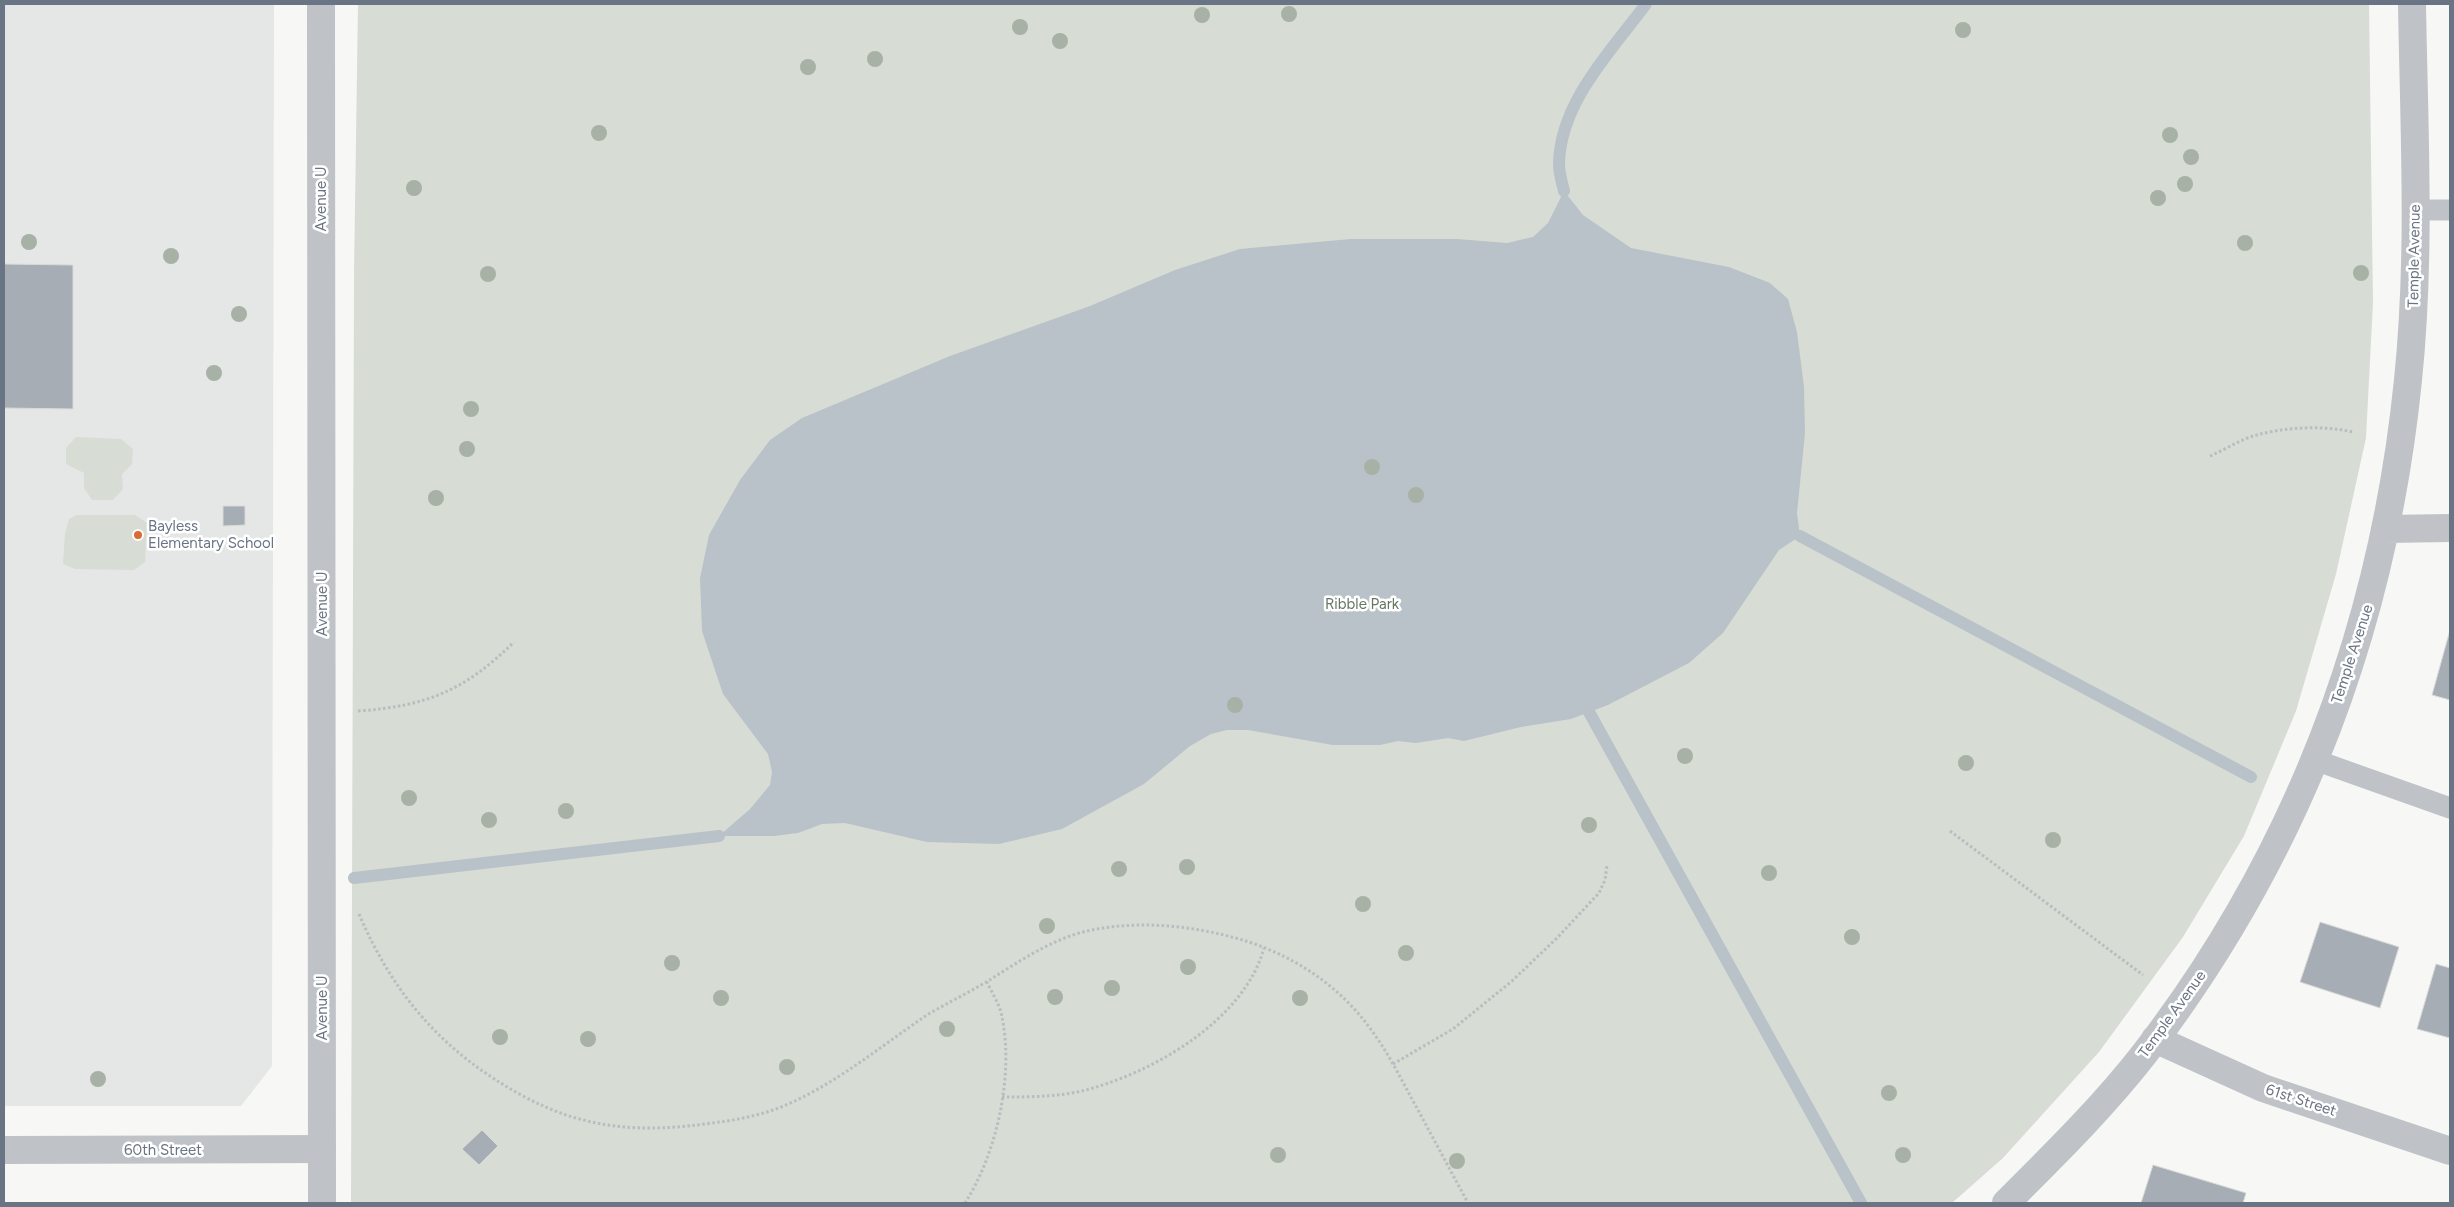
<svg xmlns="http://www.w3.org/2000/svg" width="2454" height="1207" viewBox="0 0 2454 1207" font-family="Figtree,sans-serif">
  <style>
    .built { fill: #e5e7e6 }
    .green { fill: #d7dcd5 }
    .water { fill: #b9c2c8 }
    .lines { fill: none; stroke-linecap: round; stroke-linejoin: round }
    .stream { stroke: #b9c2c8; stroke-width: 12 }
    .building { fill: #a7adb4; stroke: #d9d9d8 }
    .path { stroke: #babcbf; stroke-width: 3; stroke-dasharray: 2.5 2.5; stroke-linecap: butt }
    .service { stroke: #bfc3c7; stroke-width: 21 }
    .minor { stroke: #bfc3c7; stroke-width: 28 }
    .tertiary { stroke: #bfc3c7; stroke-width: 28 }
    .tree { fill: #a7b1a5 }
    .poi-dot { fill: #da6c33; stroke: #fff; stroke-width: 2 }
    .labels { text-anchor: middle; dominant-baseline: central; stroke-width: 5; stroke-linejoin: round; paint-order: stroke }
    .street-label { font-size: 15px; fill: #697585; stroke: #fff }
    .poi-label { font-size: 15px; fill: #697585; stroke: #fff; text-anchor: start }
    .park-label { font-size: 15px; fill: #657763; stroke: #fff }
  </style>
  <rect width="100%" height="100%" fill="#f7f8f5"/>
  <path class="built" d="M4 4H274L272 1066 241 1106H4Z"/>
  <path class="green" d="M358 4H2369L2373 303 2366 438 2336 574 2296 711 2244 836 2183 937 2099 1052 2003 1158 1952 1203H351L354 275Z
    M76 437 121 439 133 449 132 464 122 474 123 489 113 500H92L84 488V473L66 464V448Z
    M77 515H135L147 523 145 562 134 570 75 569 63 564 65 534 69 519Z"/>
  <path class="water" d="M1564 191 1583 215 1631 248 1729 267 1770 283 1788 299 1797 332 1804 387 1805 433 1797 513 1800 536 1779 550 1723 633 1689 663 1608 705 1571 719 1521 727 1464 741 1448 738 1416 743 1398 741 1380 745H1333L1248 730H1227L1211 734 1190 746 1144 784 1062 829 999 844 927 842 845 823 822 824 798 833 774 836H719L750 809 770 785 772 772 768 754 723 694 702 631 700 578 709 535 740 480 770 440 802 418 950 356 1090 306 1175 270 1240 249 1351 239H1457L1507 243 1533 237 1548 223Z"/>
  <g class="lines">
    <path class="stream" d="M1564 191C1562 183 1559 173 1559 164 1560 102 1612 50 1646 4
      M1800 536 2251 777
      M1589 712 1861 1203
      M354 878 719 836"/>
  </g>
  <path class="building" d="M4 264 73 265V409L4 408Z
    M223 506H245V525L223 526Z
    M2450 630V700L2432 695Z
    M2320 922 2399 947 2380 1008 2300 982Z
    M2436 964 2450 968V1038L2417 1029Z
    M482 1130 498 1146 479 1165 462 1149Z
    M2153 1165 2246 1193 2243 1203H2141Z"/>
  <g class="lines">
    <path class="path" d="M2210 456C2224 450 2238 441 2253 436 2284 427 2322 425 2353 432
      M358 711C427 706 464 691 514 642
      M1950 831 2143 975
      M359 914C394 996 444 1053 523 1096 586 1130 642 1133 712 1123 737 1120 763 1115 786 1105 837 1083 881 1046 927 1015 947 1003 968 993 988 981 1018 962 1052 939 1087 931 1137 920 1190 925 1239 939 1289 953 1338 984 1369 1027 1386 1049 1399 1075 1412 1099 1431 1134 1449 1168 1468 1203
      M1393 1064 1453 1029 1512 981 1557 938 1599 893 1605 880 1607 865
      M1002 1097C1028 1097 1056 1097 1082 1091 1151 1074 1244 1021 1264 948
      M965 1203C997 1153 1014 1075 1002 1017 1000 1005 992 993 987 982"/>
    <path class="service" d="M2416 210H2450
      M2315 760 2450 808"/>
    <path class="minor" d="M2386 529 2450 528
      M2155 1039 2263 1088 2450 1151
      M4 1150 322 1149
      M2006 1203C2054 1155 2103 1107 2145 1053 2297 855 2383 628 2408 380 2421 255 2414 129 2412 4"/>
    <path class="tertiary" d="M321 4 322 1203"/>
  </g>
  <g class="tree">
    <circle cx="1289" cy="14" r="8"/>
    <circle cx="1202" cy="15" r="8"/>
    <circle cx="1020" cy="27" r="8"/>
    <circle cx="1963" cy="30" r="8"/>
    <circle cx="1060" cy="41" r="8"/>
    <circle cx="875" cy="59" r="8"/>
    <circle cx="808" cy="67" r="8"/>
    <circle cx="599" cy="133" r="8"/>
    <circle cx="2170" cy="135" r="8"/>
    <circle cx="2191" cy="157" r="8"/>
    <circle cx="2185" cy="184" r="8"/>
    <circle cx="414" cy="188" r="8"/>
    <circle cx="2158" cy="198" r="8"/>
    <circle cx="29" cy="242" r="8"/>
    <circle cx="2245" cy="243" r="8"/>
    <circle cx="171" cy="256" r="8"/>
    <circle cx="2361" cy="273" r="8"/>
    <circle cx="488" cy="274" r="8"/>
    <circle cx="239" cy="314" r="8"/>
    <circle cx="214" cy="373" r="8"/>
    <circle cx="471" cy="409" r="8"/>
    <circle cx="467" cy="449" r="8"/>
    <circle cx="1372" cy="467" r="8"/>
    <circle cx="1416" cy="495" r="8"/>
    <circle cx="436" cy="498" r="8"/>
    <circle cx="1235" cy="705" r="8"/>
    <circle cx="1685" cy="756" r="8"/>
    <circle cx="1966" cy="763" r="8"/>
    <circle cx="409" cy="798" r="8"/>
    <circle cx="566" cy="811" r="8"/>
    <circle cx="489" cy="820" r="8"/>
    <circle cx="1589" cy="825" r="8"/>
    <circle cx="2053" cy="840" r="8"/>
    <circle cx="1187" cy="867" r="8"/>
    <circle cx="1119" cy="869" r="8"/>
    <circle cx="1769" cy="873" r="8"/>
    <circle cx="1363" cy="904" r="8"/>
    <circle cx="1047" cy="926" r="8"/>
    <circle cx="1852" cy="937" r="8"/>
    <circle cx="1406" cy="953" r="8"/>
    <circle cx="672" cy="963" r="8"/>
    <circle cx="1188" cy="967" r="8"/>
    <circle cx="1112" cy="988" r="8"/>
    <circle cx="1055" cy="997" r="8"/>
    <circle cx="721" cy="998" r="8"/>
    <circle cx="1300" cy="998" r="8"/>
    <circle cx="947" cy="1029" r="8"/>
    <circle cx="500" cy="1037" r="8"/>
    <circle cx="588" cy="1039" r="8"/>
    <circle cx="787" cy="1067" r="8"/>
    <circle cx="98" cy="1079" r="8"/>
    <circle cx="1889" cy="1093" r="8"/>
    <circle cx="1278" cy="1155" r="8"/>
    <circle cx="1903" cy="1155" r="8"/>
    <circle cx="1457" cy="1161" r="8"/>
  </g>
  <circle class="poi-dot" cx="138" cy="535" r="5"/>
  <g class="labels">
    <g class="street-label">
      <text transform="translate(321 199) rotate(-90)">Avenue U</text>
      <text transform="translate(2414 256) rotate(-89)">Temple Avenue</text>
      <text transform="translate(322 604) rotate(-90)">Avenue U</text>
      <text transform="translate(2352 654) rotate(-72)">Temple Avenue</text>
      <text transform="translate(322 1008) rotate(-90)">Avenue U</text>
      <text transform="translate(2172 1014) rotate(-54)">Temple Avenue</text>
      <text transform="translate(2301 1100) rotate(18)">61st Street</text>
      <text x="163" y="1150">60th Street</text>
    </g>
    <g class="poi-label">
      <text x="148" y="526">Bayless<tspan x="148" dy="17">Elementary School</tspan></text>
    </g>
    <g class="park-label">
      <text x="1362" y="604">Ribble Park</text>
    </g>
  </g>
  <rect width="2454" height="1207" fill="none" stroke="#697585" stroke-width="10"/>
</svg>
